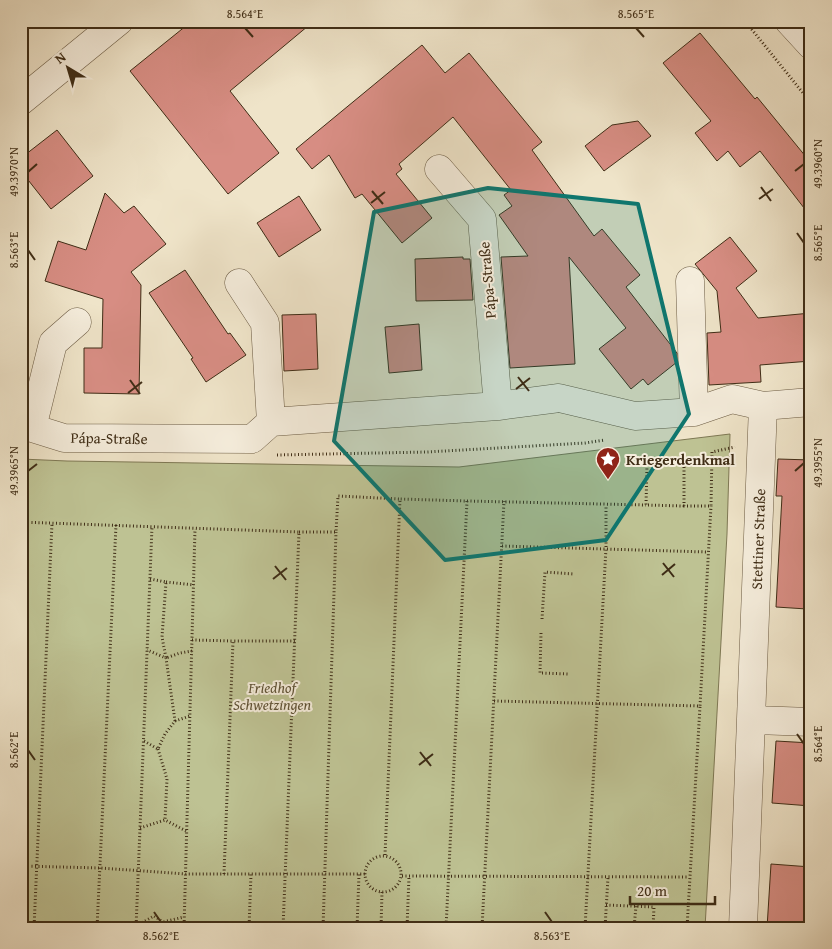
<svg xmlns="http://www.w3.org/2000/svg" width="832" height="949" viewBox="0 0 832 949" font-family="'Gentium Book Plus',serif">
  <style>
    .green { fill: #bec293; stroke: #7e7854 }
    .building { fill: #d78d83; stroke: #3f2d16 }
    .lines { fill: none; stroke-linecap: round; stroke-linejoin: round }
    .minor-casing { stroke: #6b5b43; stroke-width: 29 }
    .path { stroke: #3f2d16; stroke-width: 3; stroke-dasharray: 1 2.5; stroke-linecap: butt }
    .minor { stroke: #f5eddc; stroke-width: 28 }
    .marked { fill: #0f766e; fill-opacity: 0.2; stroke: #0f766e; stroke-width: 4; stroke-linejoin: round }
    .ticks { fill: none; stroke: #3f2d16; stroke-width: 2 }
    .labels { text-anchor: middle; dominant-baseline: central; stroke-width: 4; stroke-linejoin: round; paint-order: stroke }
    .street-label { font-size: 15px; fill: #3f2d16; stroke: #f5eddc }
    .poi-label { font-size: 15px; font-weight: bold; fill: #3f2d16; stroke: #f5eddc; text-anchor: start }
    .park-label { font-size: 15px; font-style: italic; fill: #5f5235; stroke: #f5eddc }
    .neatline { fill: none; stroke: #3f2d16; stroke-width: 2 }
    .ticks-label { font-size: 12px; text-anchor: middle; fill: #3f2d16 }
  </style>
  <rect width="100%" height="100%" fill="#efe4c9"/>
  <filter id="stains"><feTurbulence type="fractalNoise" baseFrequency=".004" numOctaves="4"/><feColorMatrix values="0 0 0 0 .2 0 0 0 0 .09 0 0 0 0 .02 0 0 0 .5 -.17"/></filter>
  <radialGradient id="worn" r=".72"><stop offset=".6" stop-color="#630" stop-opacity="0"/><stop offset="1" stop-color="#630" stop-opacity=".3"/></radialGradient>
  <path class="green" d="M730 434 727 534 705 928H21V459L67 461 459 467Z"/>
  <path class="building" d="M192 21H314L230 91 279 153 228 194 130 71Z
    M700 33 755 99 757 97 811 163V217L760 151 740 167 728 151 717 161 695 133 711 121 663 63Z
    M422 45 445 73 469 53 542 142 532 150 594 236 602 229 640 275 626 287 677 353V362L648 385 643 379 631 389 599 349 626 328 569 257 575 364 510 368 501 257 528 256 499 215 512 206 504 195 511 190 453 117 399 164 402 169 396 174 432 218 402 243 362 194 355 198 329 155 312 169 296 149Z
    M638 121 651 136 604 171 585 146 612 125Z
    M57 130 93 176 51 209 21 171V158Z
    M105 193 124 213 134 206 166 244 131 272 141 285 139 394 84 393V348H102L103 299 45 281 58 241 86 250Z
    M299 196 321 230 279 257 257 223Z
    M730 237 757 271 736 288 758 318 811 313V361L760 365 761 382 709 385 707 333 721 332 717 291 695 264Z
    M463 257V259H470L473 300 416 301 415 259Z
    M185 270 228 334 230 333 246 355 206 382 191 359 193 358 149 293Z
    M316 314 318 369 284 371 282 315Z
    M419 324 422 370 389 373 385 327Z
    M778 459 811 460V584H808L807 609 776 607 782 496H776Z
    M776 741 811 743V806L772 803Z
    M771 864 811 867V928H767Z"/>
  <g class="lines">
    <g class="minor-casing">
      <path id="minor" d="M789 21 811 45
        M21 101 119 21
        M439 169 482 219 498 406
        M690 281 694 412
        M239 283 265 323 271 422
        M21 423 32 428 64 438 252 439 271 422 498 406 559 398 635 416 694 412 732 399 763 406
        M32 428 53 343 77 322
        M751 720 811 722
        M743 928 763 406 811 402"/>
    </g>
    <path class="path" d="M745 21 811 103
      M277 455 427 452 585 443 605 440
      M684 460V506H711L712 452 735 447
      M647 465 646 505 684 506
      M467 501 646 505
      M21 522 299 532 283 928
      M299 532H336L338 496 400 499
      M502 546 707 552
      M150 579 166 582 162 637 166 658 180 653 192 651
      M166 582 194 585
      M542 619 545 572 574 574
      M541 633 540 673 568 674
      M192 640 233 641
      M494 701 700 706 711 506
      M175 721 190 716
      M144 741 158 749 165 734 175 721 166 658 147 650
      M158 749 167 779 165 820
      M140 828 165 820 186 831
      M385 855 400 499 467 501 446 928
      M365 874a18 18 0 1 1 36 0a18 18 0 1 1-36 0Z
      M21 866 100 868 186 874H365
      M224 874 233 641H295
      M402 876 689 877
      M606 905 654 907 653 928
      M34 928 52 523
      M97 928 116 525
      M136 928 152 527
      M139 928 136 926 154 916 163 922
      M161 928 163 922 184 917
      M184 928 195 529
      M249 928 251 874
      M323 928 336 532
      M357 928 359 874
      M381 928 382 892
      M407 928 409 876
      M482 928 504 501
      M585 928 606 548V505
      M605 928 608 877
      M634 928 636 906
      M687 928 700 706"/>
    <use href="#minor" class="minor"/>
  </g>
  <path class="marked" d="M488 188 638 204 689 414 606 540 445 560 334 441 374 212Z"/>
  <path class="ticks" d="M245 28 253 37M636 28 644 37M795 171 804 164M28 172 37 164M761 187 771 201M372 191 383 204M759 199 773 189M371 203 385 192M797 233 804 243M28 250 35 260M518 377 529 391M130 380 140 394M516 389 530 378M128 393 142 382M28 471 37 464M795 471 804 463M663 563 674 577M275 566 286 580M662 575 675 564M273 579 287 568M797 734 804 744M28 750 35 760M420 752 431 766M419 765 433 754M154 912 161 922M545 912 552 922"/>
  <defs>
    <g id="sight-pin" transform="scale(1.25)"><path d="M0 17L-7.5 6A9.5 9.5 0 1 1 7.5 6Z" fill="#8f2418" stroke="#f5eddc"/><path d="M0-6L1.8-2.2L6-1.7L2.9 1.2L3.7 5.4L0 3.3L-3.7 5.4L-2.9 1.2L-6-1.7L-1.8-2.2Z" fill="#fff"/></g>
  </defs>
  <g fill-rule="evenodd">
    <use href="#sight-pin" x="608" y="459"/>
  </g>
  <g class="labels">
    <g class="street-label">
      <text transform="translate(487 280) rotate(-95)">Pápa-Straße</text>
      <text transform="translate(109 438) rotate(1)">Pápa-Straße</text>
      <text transform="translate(758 539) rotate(-88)">Stettiner Straße</text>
    </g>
    <g class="poi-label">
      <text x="626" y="459">Kriegerdenkmal</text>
    </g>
    <g class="park-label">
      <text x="272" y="687">Friedhof<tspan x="272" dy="17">Schwetzingen</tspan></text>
    </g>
  </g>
  <rect width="832" height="949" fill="none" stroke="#efe4c9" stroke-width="55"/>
  <g transform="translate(68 68) rotate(322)" stroke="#f5eddc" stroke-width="4" paint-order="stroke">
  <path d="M0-4L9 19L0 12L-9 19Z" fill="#3f2d16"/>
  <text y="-8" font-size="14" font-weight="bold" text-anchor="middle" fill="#3f2d16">N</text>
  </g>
  <path d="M630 896v8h85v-8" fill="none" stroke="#3f2d16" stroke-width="2.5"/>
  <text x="637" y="896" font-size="15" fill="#3f2d16" stroke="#f5eddc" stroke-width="4" paint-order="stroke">20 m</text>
  <rect x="28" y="28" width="776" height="894" class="neatline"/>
  <g class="ticks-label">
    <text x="245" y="18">8.564°E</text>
    <text x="636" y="18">8.565°E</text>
    <text transform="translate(818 164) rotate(-90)" y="4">49.3960°N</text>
    <text transform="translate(14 172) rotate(-90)" y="4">49.3970°N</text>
    <text transform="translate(818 243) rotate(-90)" y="4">8.565°E</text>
    <text transform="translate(14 250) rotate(-90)" y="4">8.563°E</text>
    <text transform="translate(818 463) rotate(-90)" y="4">49.3955°N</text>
    <text transform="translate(14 471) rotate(-90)" y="4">49.3965°N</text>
    <text transform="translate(818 744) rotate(-90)" y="4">8.564°E</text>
    <text transform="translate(14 750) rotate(-90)" y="4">8.562°E</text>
    <text x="161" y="940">8.562°E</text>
    <text x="552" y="940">8.563°E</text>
  </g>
  <rect width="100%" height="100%" filter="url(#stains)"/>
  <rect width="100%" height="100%" fill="url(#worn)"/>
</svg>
